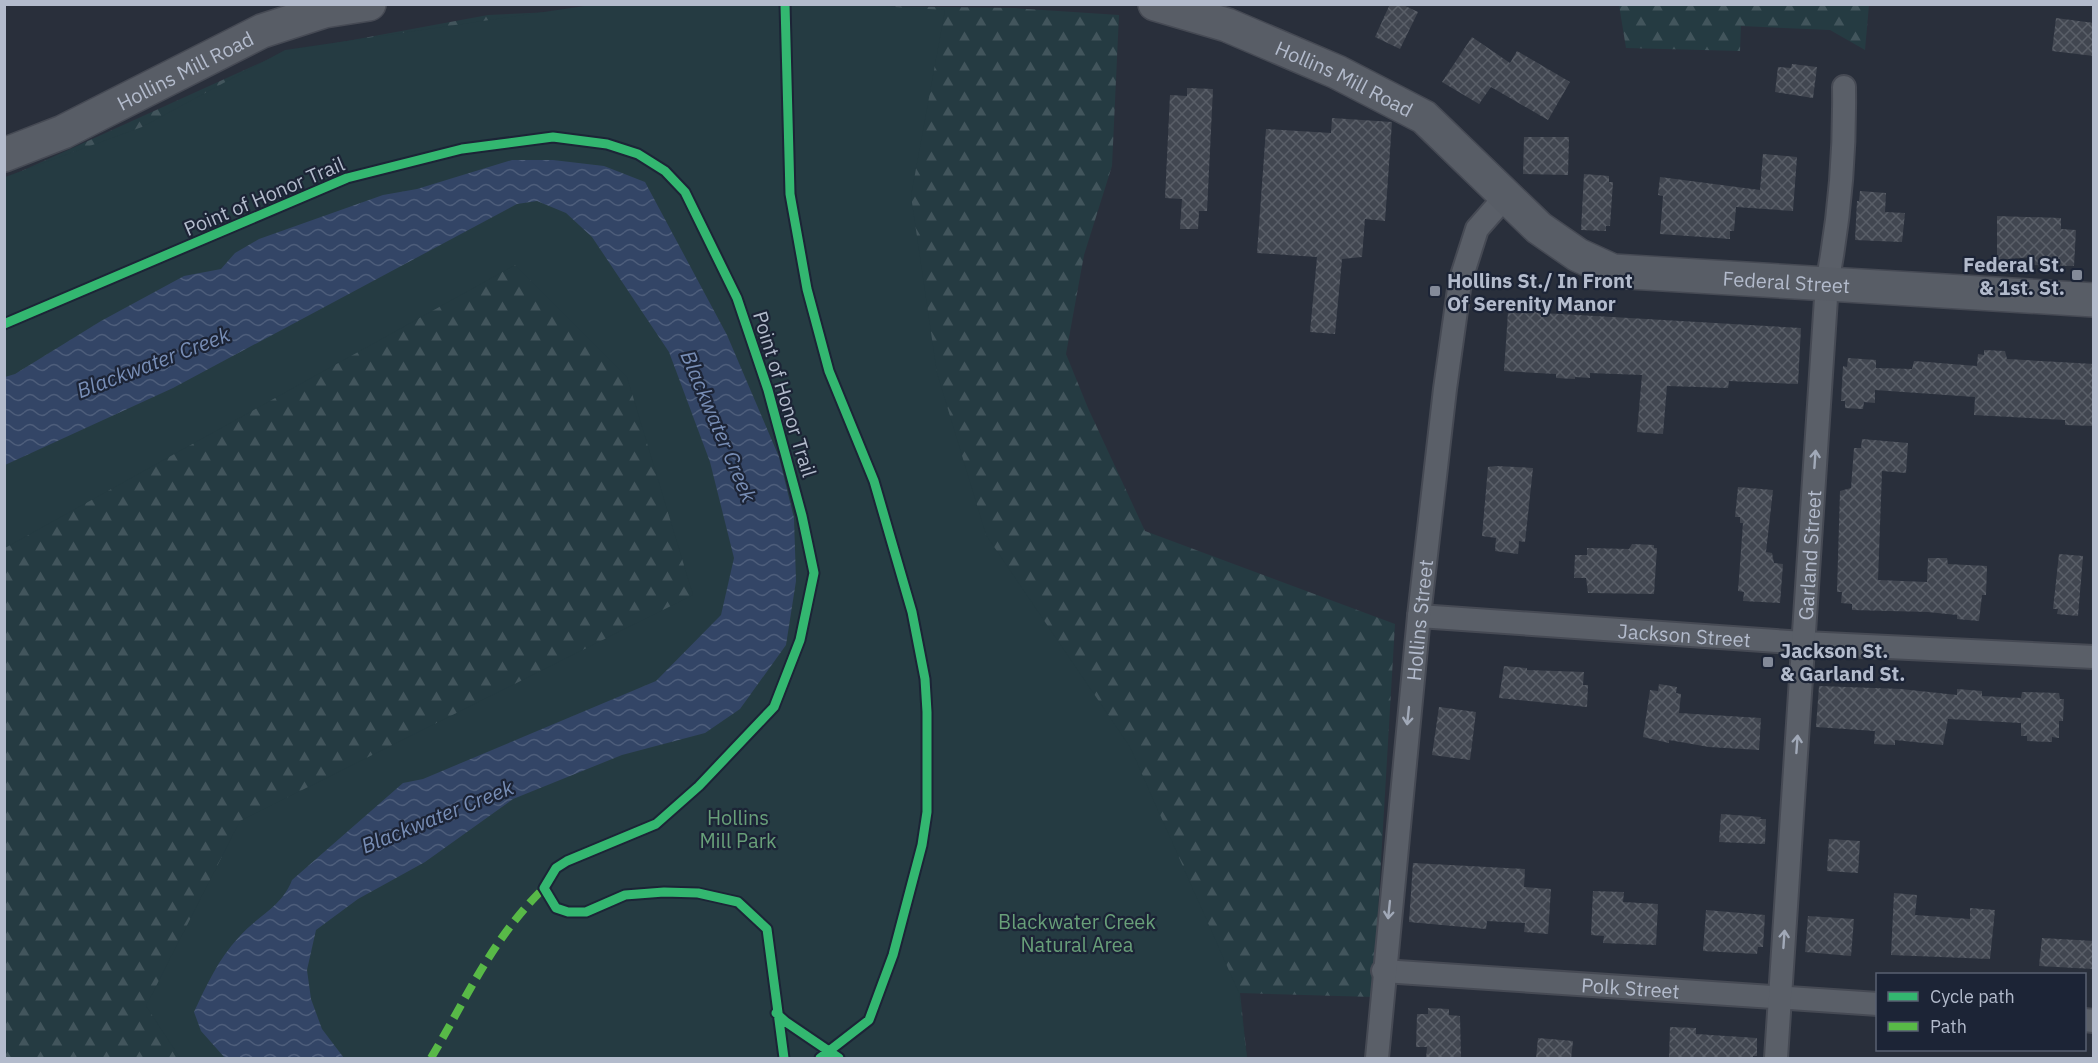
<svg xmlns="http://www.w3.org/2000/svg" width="2098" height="1063" viewBox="0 0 2098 1063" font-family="'IBM Plex Sans',sans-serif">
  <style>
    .forest { fill: url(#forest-firs) }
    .park { fill: #253b42 }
    .water { fill: url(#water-waves) }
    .building { fill: url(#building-cross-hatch) }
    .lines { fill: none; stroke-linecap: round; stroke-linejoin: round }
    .street-casing { stroke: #464a54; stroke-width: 26 }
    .secondary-casing { stroke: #464a54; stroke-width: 36 }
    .street { stroke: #5a5f68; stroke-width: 22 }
    .secondary { stroke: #585d66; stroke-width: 33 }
    .quiet { stroke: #58b947; stroke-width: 8; stroke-dasharray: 15 8; stroke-linecap: butt }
    .cycleway-casing { stroke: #1c2436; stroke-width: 13 }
    .cycleway { stroke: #33b770; stroke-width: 9 }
    .oneway { stroke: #a1a9b8 }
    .poi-dot { fill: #838a99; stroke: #1c2436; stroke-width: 2 }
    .labels { text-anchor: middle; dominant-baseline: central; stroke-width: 4.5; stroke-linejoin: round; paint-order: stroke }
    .street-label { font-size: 20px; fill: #b3bbcc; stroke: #1c2436 }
    .poi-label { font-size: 20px; font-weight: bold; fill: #b3bbcc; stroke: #1c2436; text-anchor: start }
    .park-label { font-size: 20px; fill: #689f79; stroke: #1c2436 }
    .water-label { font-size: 21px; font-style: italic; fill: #788eb6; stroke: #1c2436 }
  </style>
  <defs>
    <pattern id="forest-firs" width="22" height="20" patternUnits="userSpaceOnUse" patternTransform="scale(1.5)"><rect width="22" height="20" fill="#253b42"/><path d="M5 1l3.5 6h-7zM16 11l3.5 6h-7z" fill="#42555c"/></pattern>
    <pattern id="water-waves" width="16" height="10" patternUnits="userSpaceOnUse" patternTransform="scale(1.5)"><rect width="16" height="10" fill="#334566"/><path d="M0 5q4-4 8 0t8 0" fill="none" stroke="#4e5e7b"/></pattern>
    <pattern id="building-cross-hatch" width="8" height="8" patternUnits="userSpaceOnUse" patternTransform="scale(1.5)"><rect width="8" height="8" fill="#414650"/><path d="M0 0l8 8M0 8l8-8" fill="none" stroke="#5a5f68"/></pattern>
  </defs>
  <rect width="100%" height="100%" fill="#292f3b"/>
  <path class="forest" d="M727 4 1014 8 1119 15 1112 166 1084 255 1066 354 1088 408 1145 531 1395 624 1373 997 1240 993 1247 1058 729 920 665 221 4 179 282 53 488 15Z
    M1619 5H1869L1865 50 1830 30 1741 26 1740 51 1626 48Z
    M537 201 734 558 225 1058H5L4 465Z"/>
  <path class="park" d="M845 4 945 10 911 196 937 373 986 535 1130 747 1239 993 1247 1058H180L146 1006 240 821 693 595 627 377 515 265 5 548V177L142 127 285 50 591 5Z"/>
  <path class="water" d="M512 160H553L604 166 645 182 727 335 779 457 794 518 796 581 786 645 740 709 705 733 622 755 513 799 425 862 358 899 316 930 307 970 311 999 322 1029 344 1058H225L201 1031 194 1012C206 986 219 958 239 937 257 916 282 907 292 880L403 783 423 779 656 681 721 615 734 558 710 462 669 352 592 237 566 213 537 201 517 204 173 388 5 465V377L15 374 101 321 184 276 221 269 235 253 259 239 383 195 417 189Z"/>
  <path class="building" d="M1390 4H1401L1418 12 1400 49 1375 37Z
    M2056 18 2094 23V56L2052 51Z
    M1472 37 1510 63 1517 51 1570 82 1548 120 1491 87 1479 104 1442 82Z
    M1792 64 1817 67 1813 98 1775 92 1778 67 1791 68Z
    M1187 88 1213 89 1207 211H1199L1198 229H1180L1182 199 1165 198 1170 95 1187 96Z
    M1332 118 1392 122 1385 221 1365 219 1362 257 1342 259 1335 334 1310 332 1317 257 1257 253 1266 129 1331 133Z
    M1524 137H1569L1568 175 1523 174Z
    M1763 154 1797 157 1793 211 1736 207 1734 231H1730V239L1660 234 1663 196 1658 195 1660 177 1760 190Z
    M1584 174 1609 176V182H1613L1610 226H1606V231L1581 230Z
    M1860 191 1886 193 1885 212 1905 213 1902 242 1855 240 1857 201H1859Z
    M1997 216 2061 218V229L2076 230 2074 266 2032 265V257L1997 260Z
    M1521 304 1543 305V313L1801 328 1798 384 1729 381 1728 388 1667 386 1663 434 1637 432 1642 375 1590 373V378L1575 377V379L1556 378V374L1504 371 1508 312 1521 313Z
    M1984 350 2005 351 2007 359 2094 364V426L2065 425V420L1974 415 1975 397 1875 390V403L1864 402 1863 409 1845 408V401H1841L1843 366 1847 367 1848 358 1876 360V368L1912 369 1914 361 1977 366 1978 354 1984 355Z
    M1862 439 1908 443 1906 473 1882 471 1878 580 1927 582 1928 558H1947L1948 564 1987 566 1986 595H1982L1979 621 1957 619V615L1928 612 1852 610V604L1841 603 1842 592H1837L1840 491 1851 488 1854 448H1861Z
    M1496 466 1533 468 1525 542 1519 541 1518 554 1495 551 1496 538 1482 536 1488 467Z
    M1738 487 1773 490 1766 552 1772 553 1774 563 1783 564 1780 603 1743 601 1744 592 1738 591 1743 523H1740V517H1735Z
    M1632 544 1654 545V548H1657L1654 594 1588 593 1586 578H1574L1575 555H1587V548L1629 549Z
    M2059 554 2083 556 2078 616 2057 614 2058 609H2053Z
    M1504 666 1527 668V670L1584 672 1583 685H1588L1587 707 1499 698Z
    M1659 684 1677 687 1676 693 1681 694 1679 713 1761 718 1759 750 1709 747 1669 740V743L1643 737 1650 690 1658 691Z
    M1819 686 1901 689 1957 695V689L1982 691V696L2021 698 2022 692 2059 693 2060 699H2064L2063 721H2059V738L2052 737V742L2027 741V736H2021V723L1948 719 1943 745 1895 740V745L1874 744 1875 731 1816 727Z
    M1439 707 1476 712 1470 760 1432 755Z
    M1721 814 1761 817 1760 819H1766L1765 844 1719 842Z
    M1829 839 1860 841 1858 873 1827 871Z
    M1413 863 1525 869 1524 887 1551 889 1548 934 1524 932 1525 923 1487 921 1486 929 1409 922Z
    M1593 891 1624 892 1623 902 1658 904 1656 945 1603 943 1604 936 1591 935Z
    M1894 893 1917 895 1915 915 1970 919V908L1995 910 1990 959 1891 955Z
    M1706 910 1765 915 1763 947H1758L1757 954 1703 951Z
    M1808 916 1854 919 1851 956 1805 952Z
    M2042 938 2094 941V969L2039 966Z
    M1428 1008 1449 1009V1015L1460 1016 1461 1059H1426L1427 1047H1416L1417 1014H1428Z
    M1670 1027 1696 1028V1034L1757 1038V1056H1753V1059H1669Z
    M1538 1038 1573 1041 1571 1059H1536Z"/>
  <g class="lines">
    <g class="street-casing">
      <g id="street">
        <path id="s1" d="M1419 616 1804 643 2094 657"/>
        <path id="s2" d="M1383 971 1878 1004"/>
        <path d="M2084 1020 2094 1021"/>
        <path id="s3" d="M1377 1058 1419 616 1445 389 1460 282 1477 229 1505 197"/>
        <path id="s4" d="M1776 1058 1827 283C1840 217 1845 153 1844 87"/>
      </g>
    </g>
    <g class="secondary-casing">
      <g id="secondary">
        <path id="s5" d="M1155 4 1227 25 1337 72 1424 117 1539 228 1578 255 1613 271 2094 300"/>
        <path id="s6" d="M4 155 63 132 262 31 324 11 369 4"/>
      </g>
    </g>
    <use href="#street" class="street"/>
    <use href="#secondary" class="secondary"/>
    <path class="quiet" d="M431 1058C468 996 491 940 544 888"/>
    <g class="cycleway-casing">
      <path id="cycleway" d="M785 4 790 194 807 289 829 371 874 481 912 612 925 679 927 712V812L922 845 893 955 869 1020 820 1058
        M4 324 347 178 462 149 553 137 607 144 638 154 665 171 685 192 737 298 768 390 802 516 814 573 800 640 774 707 699 786 656 824 567 861 556 868 544 888 556 908 568 912H586L625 895 664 892 698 893 738 902 767 929 784 1058
        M776 1013 786 1022 839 1058"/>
    </g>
    <use href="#cycleway" class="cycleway"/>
  </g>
  <defs><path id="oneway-shaft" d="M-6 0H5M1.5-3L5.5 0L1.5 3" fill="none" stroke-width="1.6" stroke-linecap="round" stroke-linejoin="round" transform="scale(1.5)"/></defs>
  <g class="oneway">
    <use href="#oneway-shaft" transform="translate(1815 459) rotate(-86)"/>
    <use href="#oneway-shaft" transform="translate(1408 716) rotate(96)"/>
    <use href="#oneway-shaft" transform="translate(1797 744) rotate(-86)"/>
    <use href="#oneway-shaft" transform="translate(1389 910) rotate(96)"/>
    <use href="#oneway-shaft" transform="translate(1784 939) rotate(-86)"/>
  </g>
  <g class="poi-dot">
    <rect x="2071" y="269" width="12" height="12" rx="3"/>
    <rect x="1429" y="285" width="12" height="12" rx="3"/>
    <rect x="1762" y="656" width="12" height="12" rx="3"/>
  </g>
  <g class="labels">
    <g class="street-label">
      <text stroke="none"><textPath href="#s6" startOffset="200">Hollins Mill Road</textPath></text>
      <text stroke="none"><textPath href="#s5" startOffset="204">Hollins Mill Road</textPath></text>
      <text transform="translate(264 196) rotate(-23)">Point of Honor Trail</text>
      <text stroke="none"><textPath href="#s5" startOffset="712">Federal Street</textPath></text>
      <text transform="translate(785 394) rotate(73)">Point of Honor Trail</text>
      <text stroke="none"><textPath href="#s4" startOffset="504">Garland Street</textPath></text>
      <text stroke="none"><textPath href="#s3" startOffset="440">Hollins Street</textPath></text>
      <text stroke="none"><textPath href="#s1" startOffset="266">Jackson Street</textPath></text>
      <text stroke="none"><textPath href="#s2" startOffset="248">Polk Street</textPath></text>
    </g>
    <g class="poi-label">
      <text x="2065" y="264" text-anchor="end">Federal St.<tspan x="2065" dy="23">&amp; 1st. St.</tspan></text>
      <text x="1447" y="280">Hollins St./ In Front<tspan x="1447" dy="23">Of Serenity Manor</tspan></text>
      <text x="1780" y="650">Jackson St.<tspan x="1780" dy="23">&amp; Garland St.</tspan></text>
    </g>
    <g class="park-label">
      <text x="738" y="817">Hollins<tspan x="738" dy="23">Mill Park</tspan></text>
      <text x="1077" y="921">Blackwater Creek<tspan x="1077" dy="23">Natural Area</tspan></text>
    </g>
    <g class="water-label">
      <text transform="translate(153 362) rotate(-21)">Blackwater Creek</text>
      <text transform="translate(719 426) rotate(67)">Blackwater Creek</text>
      <text transform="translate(437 816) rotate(-22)">Blackwater Creek</text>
    </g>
  </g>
  <rect width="2098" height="1063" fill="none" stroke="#b3bbcc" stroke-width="12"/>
  <rect x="1876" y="973" width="210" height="78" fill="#1c2436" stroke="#586072" stroke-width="1.5"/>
  <rect x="1888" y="992" width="30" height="9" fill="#33b770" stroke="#586072" stroke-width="1.5"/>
  <text x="1930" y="1003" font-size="18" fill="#b3bbcc">Cycle path</text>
  <rect x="1888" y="1022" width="30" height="9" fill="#58b947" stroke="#586072" stroke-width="1.5"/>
  <text x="1930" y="1033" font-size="18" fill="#b3bbcc">Path</text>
</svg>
